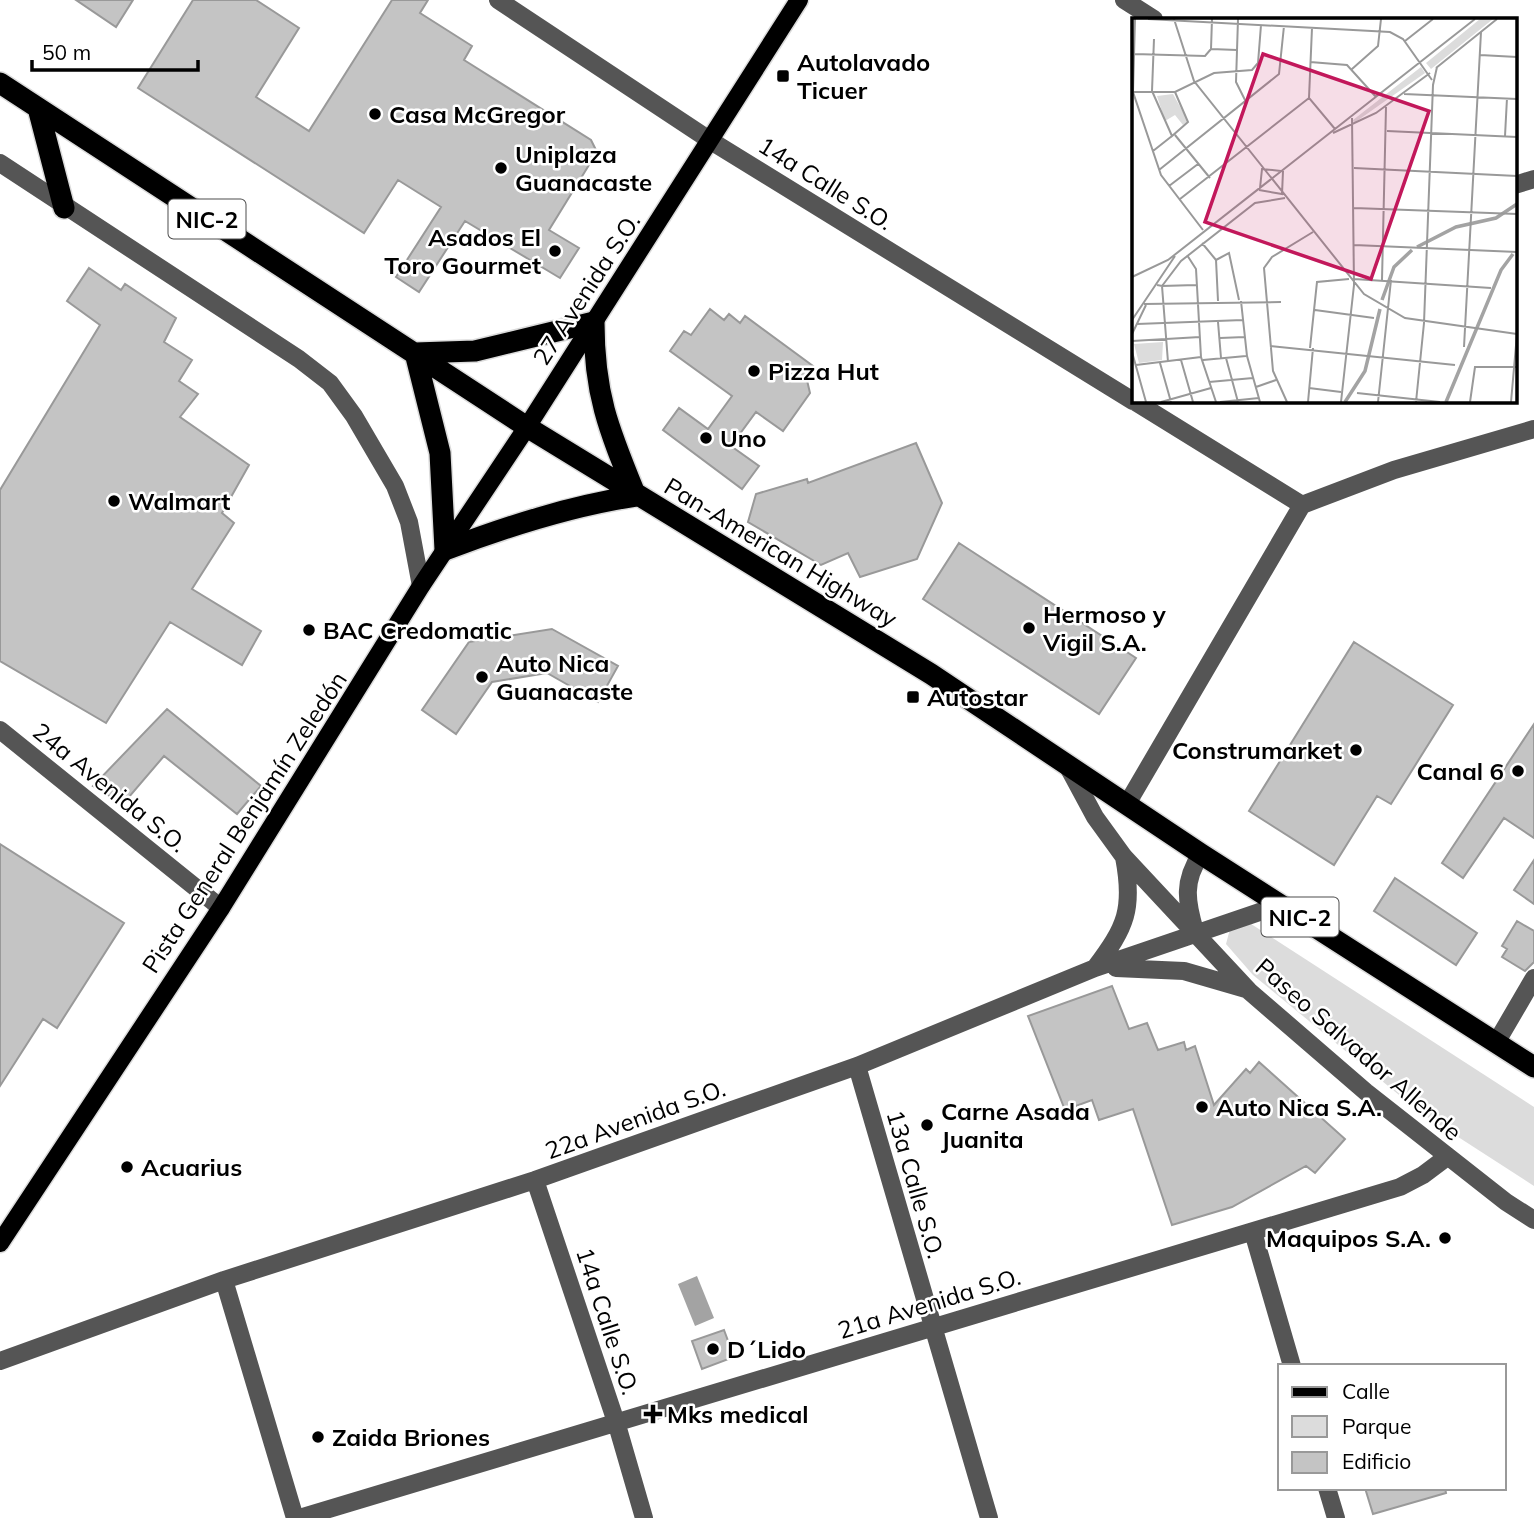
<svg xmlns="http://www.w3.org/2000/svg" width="1534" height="1518" viewBox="0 0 1534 1518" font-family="Mulish,sans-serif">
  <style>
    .green { fill: #dcdcdc }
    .water { fill: #a3a3a3 }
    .building { fill: #c4c4c4; stroke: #999; stroke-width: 2 }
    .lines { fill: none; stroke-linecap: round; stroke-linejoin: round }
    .major-casing { stroke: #dbdbdb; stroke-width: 21 }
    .highway-casing { stroke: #dbdbdb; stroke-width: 24 }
    .minor { stroke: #555; stroke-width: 18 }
    .major { stroke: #000; stroke-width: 18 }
    .highway { stroke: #000; stroke-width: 21 }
    .poi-dot { fill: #000; stroke: #fff; stroke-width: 2.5 }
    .labels { text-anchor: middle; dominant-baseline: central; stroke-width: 5; stroke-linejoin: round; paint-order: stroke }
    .shield { fill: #fff; stroke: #4c4c4c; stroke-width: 2 }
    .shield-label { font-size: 23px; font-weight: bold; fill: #000 }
    .poi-label { font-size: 24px; font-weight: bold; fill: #000; stroke: #fff; text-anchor: start }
    .street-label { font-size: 24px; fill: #000; stroke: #fff }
    .inset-river { fill: none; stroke: #a3a3a3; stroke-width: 3.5 }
    .inset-road { fill: none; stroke: #999; stroke-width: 2 }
    .view { fill: #c2185b; fill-opacity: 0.15; stroke: #c2185b; stroke-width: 3.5 }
    .inset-edge { fill: none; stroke: #000; stroke-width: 3.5 }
  </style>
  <rect width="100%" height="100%" fill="#fff"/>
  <path class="green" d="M1248 922 1534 1107V1186L1421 1113 1253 975 1226 944 1230 929Z"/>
  <path class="water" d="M697 1276 714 1318 695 1326 678 1284Z"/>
  <path class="building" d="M76 0H133L116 27Z
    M193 0H256L299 28 256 97 309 131 392 0H428L420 13 472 46 464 60 591 140 597 152 549 230 579 248 560 278 465 221 419 292 396 277 441 207 398 180 364 233 138 88Z
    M89 268 121 290 125 284 176 318 164 342 192 360 179 381 198 394 180 417 249 465 222 513 234 523 192 589 261 631 242 665 170 622 106 723 0 661V490L100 325 67 301Z
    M710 309 724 320 729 314 740 323 745 316 813 366 806 376 810 393 783 431 756 412 731 446 759 466 742 489 663 430 679 408 708 429 732 396 670 351 684 331 691 335Z
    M916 443 942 503 917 559 860 577 848 553 821 565 748 522 756 494 807 479 808 483Z
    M959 543 1136 658 1099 714 923 599Z
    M552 629 618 666 598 702 547 673 492 682 456 734 422 710 469 642Z
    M1354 642 1453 705 1391 804 1377 796 1334 865 1249 811Z
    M167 709 261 786 237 814 164 756 123 804 93 786Z
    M1534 724V838L1504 818 1463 878 1442 863Z
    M0 844 124 923 57 1028 43 1019 0 1086Z
    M1534 860V904L1514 890Z
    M1395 878 1477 933 1456 965 1374 911Z
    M1517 921 1534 931V962L1525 971 1502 957 1507 949 1502 946Z
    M1112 986 1129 1029 1147 1023 1158 1050 1184 1042 1186 1050 1195 1046 1214 1105 1246 1069 1250 1073 1259 1062 1345 1139 1315 1173 1306 1166 1232 1207 1172 1225 1133 1109 1099 1120 1092 1100 1065 1110 1028 1016Z
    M724 1330 734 1357 702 1369 692 1341Z
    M1365 1488H1445L1446 1493 1373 1514Z"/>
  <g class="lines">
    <g class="major-casing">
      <path id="major" d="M0 1243 221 908 421 586 527 427 799 0"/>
    </g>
    <g class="highway-casing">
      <path id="highway" d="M0 83 527 427 931 674 1201 854 1534 1067
        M38 108 64 208
        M415 353 440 453 445 550C508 526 570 506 636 496
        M415 353 475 351 594 322C594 395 609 430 636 496"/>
    </g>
    <path class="minor" d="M498 0 711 141 1133 401
      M1124 0 1154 19
      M0 163 299 359 330 383 354 416 395 486 409 522 421 586
      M1515 185 1534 179
      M1134 401 1302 505
      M0 730 221 908
      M1067 765 1095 817 1124 857 1249 991 1366 1092 1506 1202 1534 1220
      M1127 804 1302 505 1394 470 1534 429
      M1195 931C1186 901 1183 881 1201 854
      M1095 968C1126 927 1134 909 1124 857
      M1116 968 1184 971 1246 989
      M1496 1043 1534 978
      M857 1066 989 1518
      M535 1180 617 1425 644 1518
      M1253 1232 1292 1366
      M224 1280 295 1518
      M0 1361 224 1280 535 1180 732 1110 857 1066 1095 968 1280 905
      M1327 1488 1336 1518
      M299 1518 1400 1187 1423 1175 1447 1157"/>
    <use href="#major" class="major"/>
    <use href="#highway" class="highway"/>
  </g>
  <g class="poi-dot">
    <rect x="776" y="69" width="14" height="14" rx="3.5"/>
    <circle cx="375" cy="114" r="7"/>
    <circle cx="501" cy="168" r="7"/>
    <circle cx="555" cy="251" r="7"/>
    <circle cx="754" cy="371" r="7"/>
    <circle cx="706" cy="438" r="7"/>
    <circle cx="114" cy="501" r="7"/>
    <circle cx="1029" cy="628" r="7"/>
    <circle cx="309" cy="630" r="7"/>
    <circle cx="482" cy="677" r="7"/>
    <rect x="906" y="690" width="14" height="14" rx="3.5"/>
    <circle cx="1356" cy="750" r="7"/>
    <circle cx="1518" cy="771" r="7"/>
    <circle cx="1202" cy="1107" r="7"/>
    <circle cx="927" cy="1125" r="7"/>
    <circle cx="127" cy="1167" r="7"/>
    <circle cx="1445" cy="1238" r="7"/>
    <circle cx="713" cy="1349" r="7"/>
    <path d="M649.5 1403.5h7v7h7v7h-7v7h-7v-7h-7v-7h7z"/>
    <circle cx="318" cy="1437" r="7"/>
  </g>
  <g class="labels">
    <g class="shield">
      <rect x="168.5" y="199.5" width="77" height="39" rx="5"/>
      <rect x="1261.5" y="897.5" width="77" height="39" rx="5"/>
    </g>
    <g class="shield-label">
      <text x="207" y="219">NIC-2</text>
      <text x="1300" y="917">NIC-2</text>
    </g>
    <g class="poi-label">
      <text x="797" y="62">Autolavado<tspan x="797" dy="28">Ticuer</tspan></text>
      <text x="389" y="114">Casa McGregor</text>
      <text x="515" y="154">Uniplaza<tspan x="515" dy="28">Guanacaste</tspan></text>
      <text x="541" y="237" text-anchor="end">Asados El<tspan x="541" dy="28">Toro Gourmet</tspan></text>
      <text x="768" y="371">Pizza Hut</text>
      <text x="720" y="438">Uno</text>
      <text x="128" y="501">Walmart</text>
      <text x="1043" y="614">Hermoso y<tspan x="1043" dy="28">Vigil S.A.</tspan></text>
      <text x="323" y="630">BAC Credomatic</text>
      <text x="496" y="663">Auto Nica<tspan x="496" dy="28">Guanacaste</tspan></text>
      <text x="927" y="697">Autostar</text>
      <text x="1342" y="750" text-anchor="end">Construmarket</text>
      <text x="1504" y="771" text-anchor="end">Canal 6</text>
      <text x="1216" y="1107">Auto Nica S.A.</text>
      <text x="941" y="1111">Carne Asada<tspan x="941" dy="28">Juanita</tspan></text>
      <text x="141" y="1167">Acuarius</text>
      <text x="1431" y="1238" text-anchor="end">Maquipos S.A.</text>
      <text x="727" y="1349">D´Lido</text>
      <text x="667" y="1414">Mks medical</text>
      <text x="332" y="1437">Zaida Briones</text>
    </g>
    <g class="street-label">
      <text transform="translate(826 183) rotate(32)">14a Calle S.O.</text>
      <text transform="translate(586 289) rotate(-57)">27 Avenida S.O.</text>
      <text transform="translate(781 552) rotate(31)">Pan-American Highway</text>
      <text transform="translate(110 787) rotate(39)">24a Avenida S.O.</text>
      <text transform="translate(244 822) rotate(-57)">Pista General Benjamín Zeledón</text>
      <text transform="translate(1359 1049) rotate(41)">Paseo Salvador Allende</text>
      <text transform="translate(635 1119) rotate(-20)">22a Avenida S.O.</text>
      <text transform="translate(916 1184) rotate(74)">13a Calle S.O.</text>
      <text transform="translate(929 1303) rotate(-17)">21a Avenida S.O.</text>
      <text transform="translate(608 1321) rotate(72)">14a Calle S.O.</text>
    </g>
  </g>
  <g transform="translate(1132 18)">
    <rect width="385" height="385" fill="#fff"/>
    <path d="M348 1H361L299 51 294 45ZM289 49 293 55 222 105 221 102ZM41 76 56 103 51 107 43 97 33 103 25 78ZM31 324 30 342 7 345 2 326Z" fill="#dcdcdc"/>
    <path class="inset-river" d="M285 229 324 209 364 200 385 186M250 282 262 249 280 232M213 384 233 353 248 291M314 384 369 252 381 236"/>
    <path class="inset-road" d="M3 1 1 74 29 157 71 212M16 1 258 14 271 21 300 62M42 1 62 63 232 276 273 300 385 316M106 1 104 64 113 82M180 10 177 80 203 111M22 21 20 73 40 118 56 104 43 74M273 23 301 1M79 31 80 1M79 31 105 32M2 36 73 38 79 31M348 37 385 39M178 44 215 47 244 79M304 50 365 1M220 51 246 28 249 1M0 74H43L82 55 120 52 126 45 129 7M272 76 385 81M255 113 385 119M201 115 244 95 298 55M43 117 78 160M373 118 375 80M21 133 40 118M222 150 385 158M27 152 147 56 152 8M37 168 66 146M128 170 130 151 149 153M127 172 150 176 151 153M48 181 177 80M222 190 385 196M70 225 84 242 86 283M222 227 385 234M55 237 64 251 69 339 84 384M84 242 97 235 107 282M0 259 36 242 343 1M222 261 359 270M250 262 254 89M25 267 30 268 49 243 123 185 153 180M109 283 115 338 128 384M12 286 149 284M183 292 242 300M0 302 43 238M86 304 89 340M5 306 111 302M0 316 14 287M88 320 113 319M0 323 68 319M138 328 323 347M332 329 349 14M178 330 185 264 217 261M0 334 14 384M94 340 106 384M49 342 61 384M71 342 114 338M36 344 30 268 64 267M28 345 39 384M4 347 69 339M77 364 121 360M124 369 144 362M177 370 209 374M225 375 308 384M29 384 79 370M88 384 127 380M155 384 141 353 132 250 140 239 181 214M176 384 181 330M209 384 222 267 220 100M246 384 259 262M284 384 292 305 301 67 305 49M338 384 343 349H385M379 384 385 316"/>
    <path class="view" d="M131 36 297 93 239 261 73 204Z"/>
    <rect width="385" height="385" class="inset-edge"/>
  </g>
  <rect x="1278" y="1364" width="228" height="126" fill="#ffffff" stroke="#999999" stroke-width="2"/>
  <rect x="1292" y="1387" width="35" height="10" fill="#000000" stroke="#999999" stroke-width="2"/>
  <text x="1342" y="1399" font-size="21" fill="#000000">Calle</text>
  <rect x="1292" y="1416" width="35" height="21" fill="#dcdcdc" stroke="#999999" stroke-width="2"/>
  <text x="1342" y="1434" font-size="21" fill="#000000">Parque</text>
  <rect x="1292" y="1452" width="35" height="21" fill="#c4c4c4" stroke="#999999" stroke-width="2"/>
  <text x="1342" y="1469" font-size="21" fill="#000000">Edificio</text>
  <path d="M32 60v10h166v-10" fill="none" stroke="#000000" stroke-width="3.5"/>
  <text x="42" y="60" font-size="21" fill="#000000" stroke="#ffffff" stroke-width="5" paint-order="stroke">50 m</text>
</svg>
